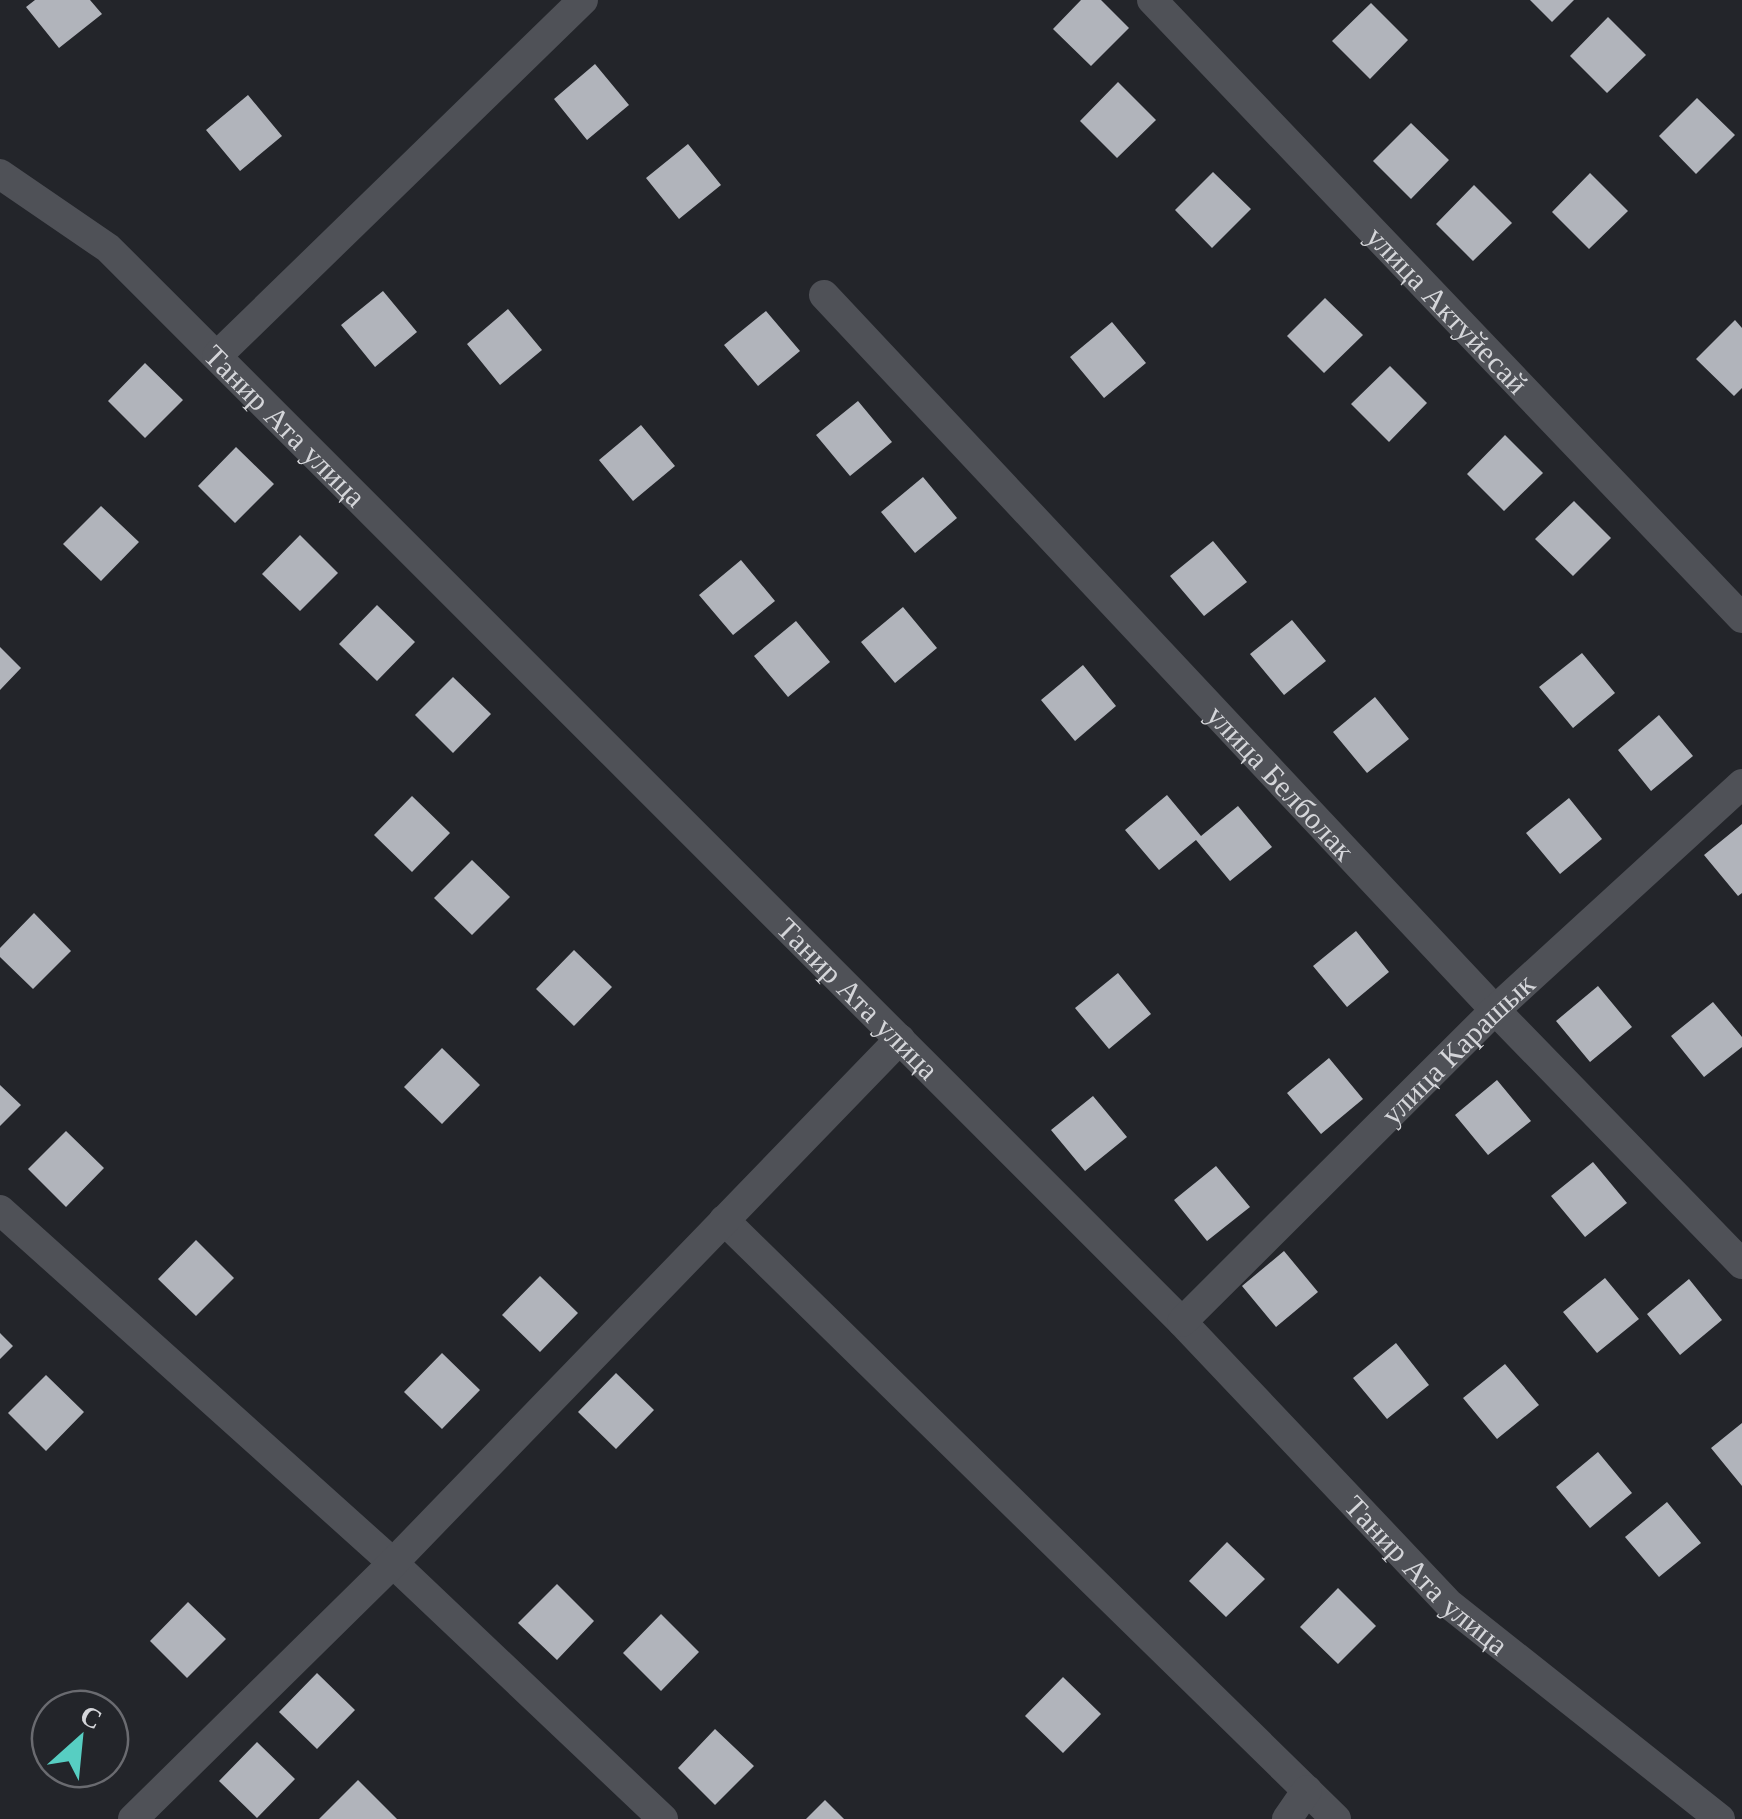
<svg xmlns="http://www.w3.org/2000/svg" width="1742" height="1819" viewBox="0 0 1742 1819" font-family="Georgia,serif">
  <style>
    .building { fill: #b1b4bb }
    .lines { fill: none; stroke-linecap: round; stroke-linejoin: round }
    .minor { stroke: #4f5157; stroke-width: 30 }
    .labels { text-anchor: middle; dominant-baseline: central; stroke-width: 10; stroke-linejoin: round; paint-order: stroke }
    .street-label { font-size: 30px; fill: #d4d5d9; stroke: #23252a }
  </style>
  <rect width="100%" height="100%" fill="#23252a"/>
  <path class="building" d="M35 0H90L102 14 59 48 26 7Z
    M1081 0H1101L1129 28 1091 66 1053 29Z
    M1530 0H1574L1552 22Z
    M1371 3 1408 40 1370 79 1332 41Z
    M1608 17 1646 55 1607 93 1570 56Z
    M595 64 629 105 587 140 554 99Z
    M1118 82 1156 120 1117 158 1080 121Z
    M248 95 282 136 240 171 206 130Z
    M1697 98 1735 135 1696 174 1659 136Z
    M1411 123 1449 160 1411 199 1373 161Z
    M688 144 721 185 679 219 646 178Z
    M1213 172 1251 209 1212 248 1175 210Z
    M1590 173 1628 211 1589 249 1552 212Z
    M1474 185 1512 223 1473 261 1436 224Z
    M383 291 417 332 375 367 341 325Z
    M1325 298 1363 335 1324 373 1287 336Z
    M508 309 542 350 500 385 467 344Z
    M766 311 800 351 758 386 724 345Z
    M1735 320 1742 328V388L1734 396 1696 359Z
    M1112 322 1146 363 1104 398 1070 357Z
    M145 363 183 400 145 438 108 401Z
    M1390 366 1427 403 1389 442 1351 404Z
    M858 401 892 442 850 476 816 435Z
    M641 425 675 466 633 501 599 460Z
    M1505 435 1543 473 1504 511 1467 474Z
    M236 447 274 484 235 523 198 486Z
    M923 477 957 518 915 553 881 512Z
    M1574 501 1611 538 1573 576 1535 539Z
    M101 506 139 542 101 581 63 544Z
    M300 535 338 573 300 611 262 574Z
    M1213 541 1247 582 1204 616 1170 576Z
    M741 560 775 601 733 635 699 595Z
    M377 605 415 642 377 681 339 644Z
    M903 607 937 648 895 683 861 642Z
    M1292 620 1326 661 1284 695 1250 654Z
    M796 621 830 662 788 697 754 656Z
    M0 647 21 668 0 690Z
    M1582 653 1615 693 1573 728 1539 687Z
    M1083 665 1116 706 1075 741 1041 700Z
    M453 677 491 714 453 753 415 715Z
    M1375 697 1409 739 1367 773 1333 732Z
    M1659 715 1693 756 1651 791 1618 750Z
    M1167 795 1201 836 1238 806 1272 847 1230 881 1196 840 1159 870 1125 830Z
    M412 796 450 833 412 872 374 835Z
    M1569 798 1602 839 1560 874 1526 833Z
    M1742 824V893L1738 896 1704 855Z
    M472 860 510 897 472 935 434 898Z
    M34 913 71 951 33 989 0 957V948Z
    M1356 931 1389 972 1347 1007 1313 966Z
    M574 950 612 987 574 1026 536 989Z
    M1118 973 1151 1014 1109 1049 1075 1008Z
    M1598 986 1632 1027 1590 1062 1556 1021Z
    M1713 1002 1742 1037V1047L1704 1077 1671 1036Z
    M442 1048 480 1085 442 1124 404 1087Z
    M1329 1058 1363 1099 1321 1134 1287 1093Z
    M1497 1080 1531 1121 1488 1155 1455 1115Z
    M0 1085 21 1105 0 1126Z
    M1093 1096 1127 1137 1085 1171 1051 1130Z
    M66 1131 104 1168 66 1207 28 1169Z
    M1593 1162 1627 1203 1585 1237 1551 1196Z
    M1216 1166 1250 1207 1207 1241 1174 1200Z
    M196 1240 234 1278 196 1316 158 1279Z
    M1284 1251 1318 1292 1276 1327 1242 1286Z
    M540 1276 578 1313 540 1352 502 1315Z
    M1605 1278 1639 1319 1597 1353 1563 1312Z
    M1689 1279 1722 1320 1680 1355 1647 1314Z
    M0 1333 13 1346 0 1359Z
    M1396 1343 1429 1385 1387 1419 1353 1378Z
    M442 1353 480 1390 442 1429 404 1392Z
    M1505 1364 1539 1405 1497 1439 1463 1398Z
    M616 1373 654 1410 616 1449 578 1412Z
    M46 1375 84 1412 46 1451 8 1413Z
    M1742 1423V1486L1711 1448Z
    M1598 1452 1632 1493 1590 1528 1556 1487Z
    M1667 1502 1701 1543 1659 1577 1625 1537Z
    M1227 1542 1265 1579 1226 1617 1189 1581Z
    M557 1584 594 1621 557 1660 518 1623Z
    M1338 1588 1376 1626 1338 1664 1300 1627Z
    M188 1602 226 1639 187 1678 150 1641Z
    M661 1614 699 1652 661 1691 623 1653Z
    M317 1673 355 1710 317 1749 279 1712Z
    M1063 1677 1101 1714 1063 1753 1025 1716Z
    M715 1729 754 1766 715 1805 678 1768Z
    M257 1742 295 1779 257 1818 219 1781Z
    M358 1780 397 1819H319Z
    M825 1800 844 1819H806Z"/>
  <g class="lines">
    <g class="minor">
      <path id="s1" d="M1152 0 1742 618"/>
      <path id="s2" d="M0 174 108 248 1182 1322 1449 1604 1720 1819"/>
      <path id="s3" d="M824 295 1495 1010 1742 1264"/>
      <path d="M217 356 583 0"/>
      <path d="M0 1210 393 1563 663 1819"/>
      <path d="M724 1220 1336 1819"/>
      <path id="s4" d="M1182 1322 1495 1010 1742 784"/>
      <path d="M133 1819 393 1563 900 1039"/>
      <path d="M1287 1819 1307 1790"/>
    </g>
  </g>
  <g class="labels">
    <g class="street-label">
      <text stroke="none"><textPath href="#s1" startOffset="428">улица Актуйесай</textPath></text>
      <text stroke="none"><textPath href="#s2" startOffset="382">Танир Ата улица</textPath></text>
      <text stroke="none"><textPath href="#s3" startOffset="668">улица Белболак</textPath></text>
      <text stroke="none"><textPath href="#s2" startOffset="1192">Танир Ата улица</textPath></text>
      <text stroke="none"><textPath href="#s4" startOffset="388">улица Карашык</textPath></text>
      <text stroke="none"><textPath href="#s2" startOffset="2002">Танир Ата улица</textPath></text>
    </g>
  </g>
  <g transform="translate(80 1739) rotate(27)"><circle r="48" fill="#23252a" stroke="#6a6b70" stroke-width="2.5"/>
  <path d="M0-8L18 38L0 25L-18 38Z" fill="#57cec2"/>
  <text y="-15" font-size="28" font-weight="bold" text-anchor="middle" fill="#d4d5d9">С</text>
  </g>
</svg>
